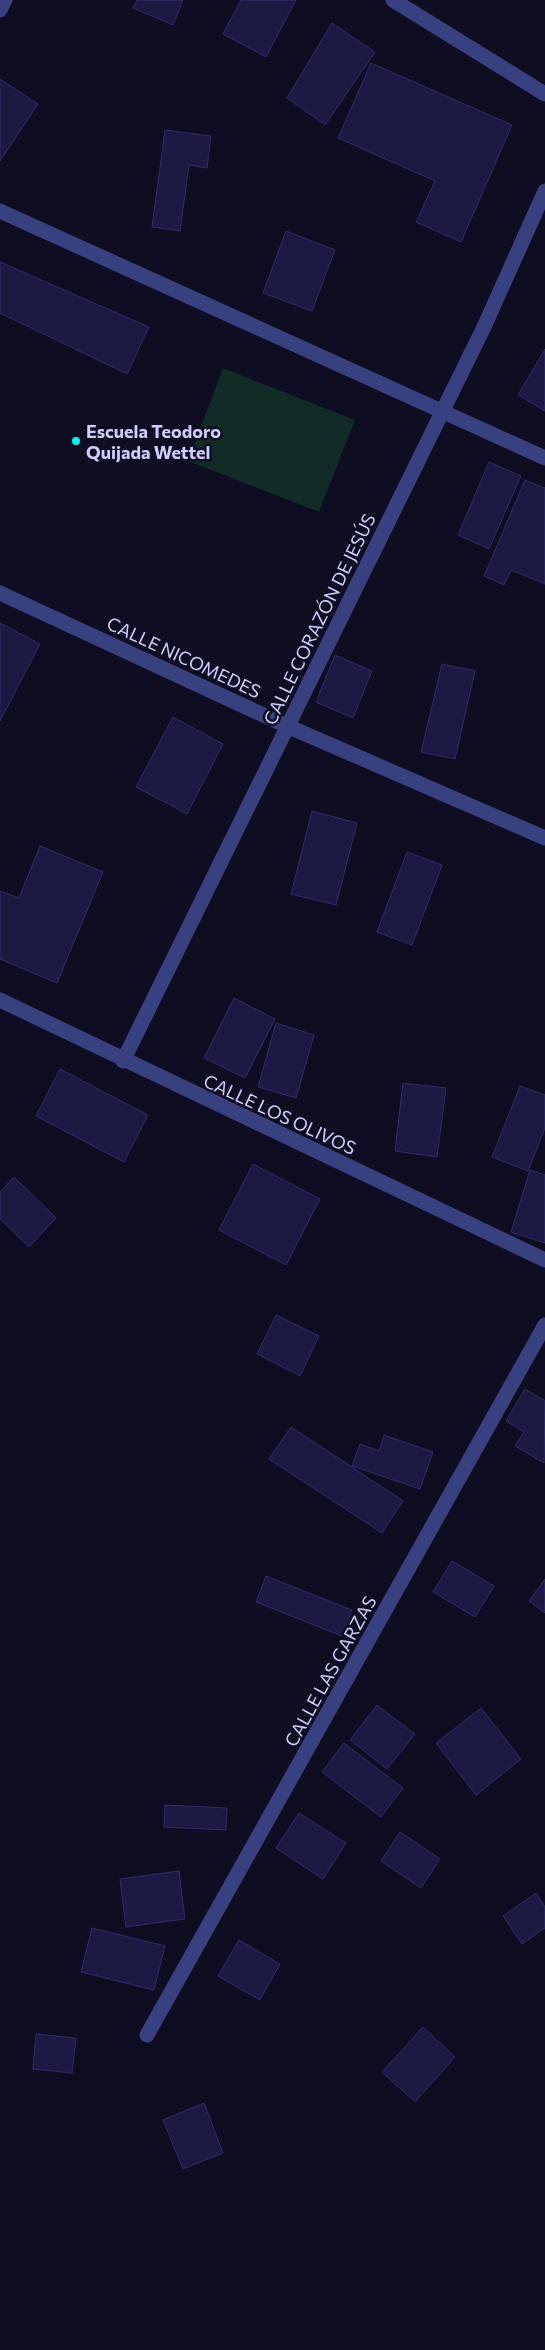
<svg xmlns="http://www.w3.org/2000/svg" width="545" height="2350" viewBox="0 0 545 2350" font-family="Commissioner,sans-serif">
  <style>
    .green { fill: #112b26 }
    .building { fill: #1c1a42; stroke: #302c6d }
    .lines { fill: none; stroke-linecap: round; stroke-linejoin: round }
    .minor { stroke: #394080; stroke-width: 15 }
    .poi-dot { fill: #03f5ec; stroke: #0e0d21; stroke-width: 2 }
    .labels { text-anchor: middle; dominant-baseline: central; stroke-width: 5; stroke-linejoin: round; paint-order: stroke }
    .poi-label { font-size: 18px; font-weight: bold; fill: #cecffe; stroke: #0e0d21; text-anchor: start }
    .street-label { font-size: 18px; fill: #cecffe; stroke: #0e0d21 }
  </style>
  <rect width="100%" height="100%" fill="#0e0d21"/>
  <path class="green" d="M223 368 355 420 319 512 188 461Z"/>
  <path class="building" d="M137 0H183L173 25 133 8Z
    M241 0H296L266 57 223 34Z
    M332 23 375 52 325 125 287 98Z
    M371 63 512 125 461 242 416 222 435 181 338 138Z
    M0 79 38 104 0 161Z
    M165 130 211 136 207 168 189 165 180 231 152 227Z
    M286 231 335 250 312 311 263 293Z
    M0 262 149 327 127 374 0 313Z
    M545 349V411L518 395Z
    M489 462 521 476 489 549 458 535Z
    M525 480 545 488V584L511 570 504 585 484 576Z
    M0 623 40 644 0 721Z
    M335 655 372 671 353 718 316 702Z
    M442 664 475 671 455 759 421 752Z
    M173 717 223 744 187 814 136 787Z
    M312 811 357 823 336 905 291 894Z
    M40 846 103 872 57 983 0 959V891L19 898Z
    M407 852 442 865 412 945 377 932Z
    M234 998 275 1019 245 1078 204 1058Z
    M276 1023 314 1035 296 1098 258 1087Z
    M60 1069 148 1115 124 1162 36 1116Z
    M403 1083 446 1088 437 1157 395 1151Z
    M520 1086 545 1095V1128L528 1171 492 1157Z
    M253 1164 320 1199 286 1265 219 1230Z
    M530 1170 545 1175V1243L511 1232Z
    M14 1177 56 1218 29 1247 0 1219V1192Z
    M276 1315 319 1336 300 1376 257 1354Z
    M525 1389 545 1401 544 1463 515 1446 524 1432 506 1421Z
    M291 1427 403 1501 382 1533 269 1459Z
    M384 1435 433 1452 420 1489 352 1466 360 1444 379 1451Z
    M452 1561 494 1586 475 1617 433 1592Z
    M266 1576 352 1610 342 1636 256 1602Z
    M545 1579V1613L529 1601Z
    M377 1705 415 1734 387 1769 350 1740Z
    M481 1708 521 1759 476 1795 436 1743Z
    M344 1743 403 1788 381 1817 322 1772Z
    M165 1805 227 1808 226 1830 164 1827Z
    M299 1813 346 1843 323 1879 276 1848Z
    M400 1832 440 1859 421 1888 381 1861Z
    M179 1871 185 1919 126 1927 120 1879Z
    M536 1893 545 1907V1928L522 1944 503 1916Z
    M92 1928 165 1946 154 1990 81 1972Z
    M239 1940 280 1964 260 2000 218 1976Z
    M423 2027 455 2057 415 2102 382 2072Z
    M36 2034 76 2038 72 2073 33 2069Z
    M204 2103 223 2153 183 2169 163 2120Z"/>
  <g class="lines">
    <path class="minor" d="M393 0 545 94
      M0 10 5 0
      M0 211 545 458
      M0 593 287 726 545 838
      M0 1000 545 1260
      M123 1061 484 327 545 191
      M147 2035 545 1325"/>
  </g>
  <circle class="poi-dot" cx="76" cy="441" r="5"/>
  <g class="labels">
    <g class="poi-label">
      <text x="86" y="431">Escuela Teodoro<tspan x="86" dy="21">Quijada Wettel</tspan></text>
    </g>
    <g class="street-label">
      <text transform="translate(319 619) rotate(-64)">CALLE CORAZÓN DE JESÚS</text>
      <text transform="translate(184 657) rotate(25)">CALLE NICOMEDES</text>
      <text transform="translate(280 1114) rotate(25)">CALLE LOS OLIVOS</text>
      <text transform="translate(330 1671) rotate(-61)">CALLE LAS GARZAS</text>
    </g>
  </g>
</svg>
